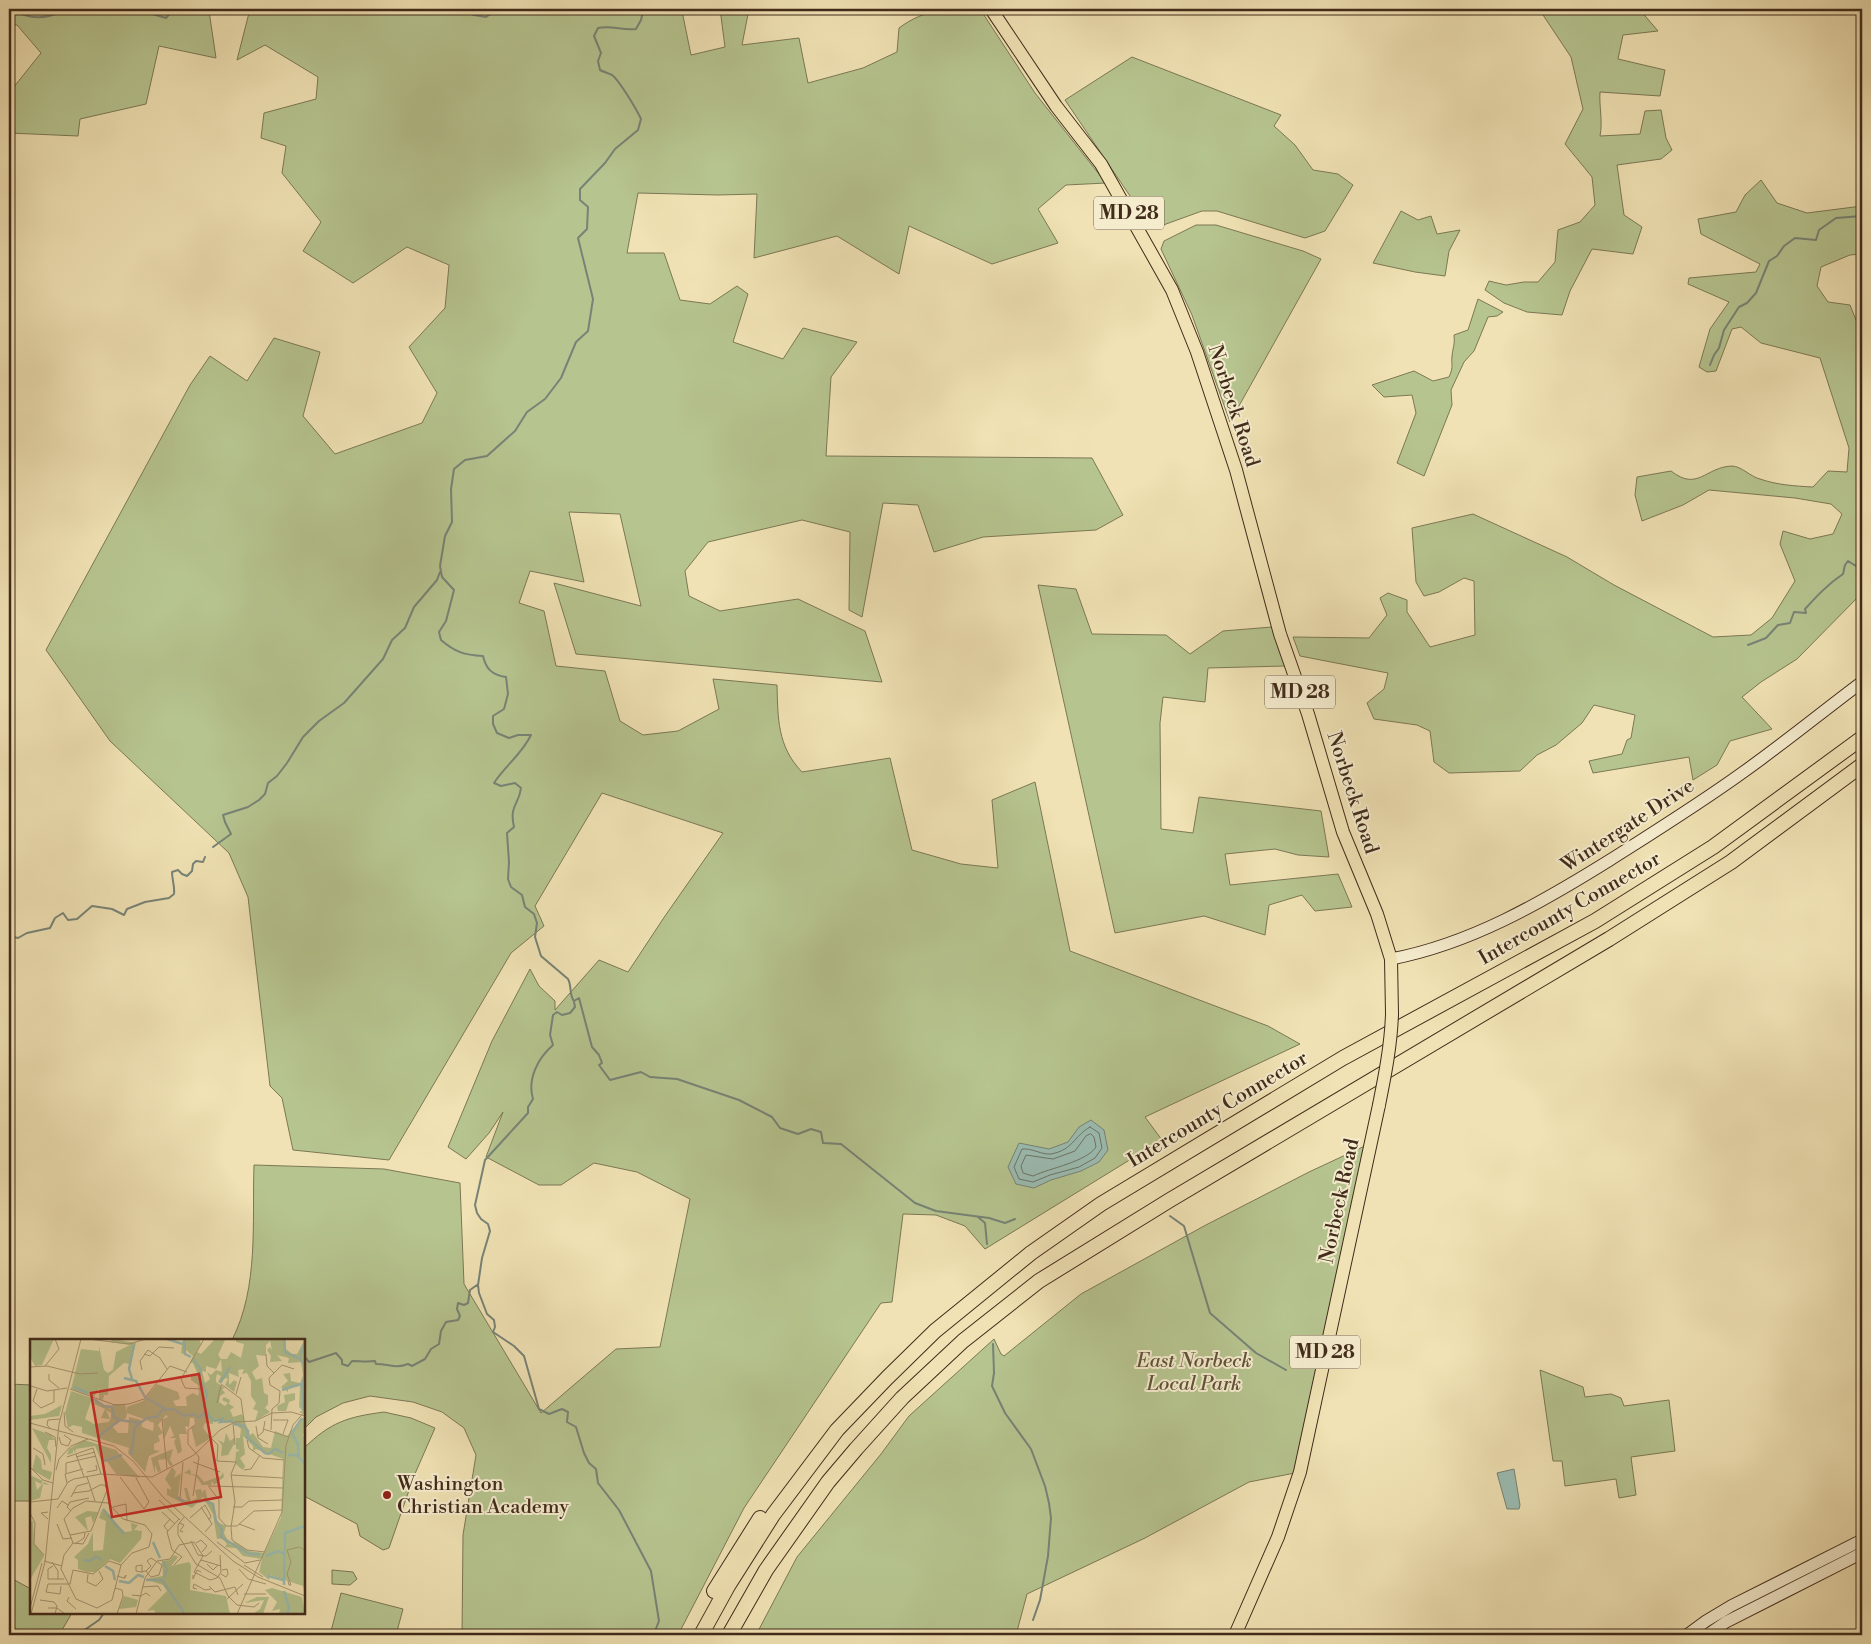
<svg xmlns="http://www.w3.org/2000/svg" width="1871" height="1644" viewBox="0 0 1871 1644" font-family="'Libre Bodoni',serif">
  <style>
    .green { fill: #b6c48f; stroke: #7c7855 }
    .water { fill: #9bbdb3; stroke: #778376 }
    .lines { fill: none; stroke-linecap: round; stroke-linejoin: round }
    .shore { stroke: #6e7467; stroke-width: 1 }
    .stream { stroke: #778376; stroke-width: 2 }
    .secondary-casing { stroke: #412b1b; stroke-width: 13 }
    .primary-casing { stroke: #412b1b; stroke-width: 14 }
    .highway-casing { stroke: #412b1b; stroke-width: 16 }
    .secondary { stroke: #f5ecce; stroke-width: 11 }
    .primary { stroke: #f0e2b4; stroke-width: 12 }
    .highway { stroke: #f0e2b4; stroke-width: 14 }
    .primary-bridge-casing { stroke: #412b1b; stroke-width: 14; stroke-linecap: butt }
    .primary-bridge { stroke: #f0e2b4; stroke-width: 12 }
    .poi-dot { fill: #8f2418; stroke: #f5ecce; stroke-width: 2 }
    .labels { text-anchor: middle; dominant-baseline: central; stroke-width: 4; stroke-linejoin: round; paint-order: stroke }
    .shield { fill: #f5ecce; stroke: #776551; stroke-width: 1 }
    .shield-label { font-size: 19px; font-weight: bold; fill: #412b1b }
    .street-label { font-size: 20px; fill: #412b1b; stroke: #f5ecce }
    .park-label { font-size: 20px; font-style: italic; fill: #5e5138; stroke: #f5ecce }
    .poi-label { font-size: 20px; fill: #412b1b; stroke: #f5ecce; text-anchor: start }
    .inset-river { fill: none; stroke: #9bbdb3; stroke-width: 2.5 }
    .inset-road { fill: none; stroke: #a97; stroke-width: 1 }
    .view { fill: #d62828; fill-opacity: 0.15; stroke: #d62828; stroke-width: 2.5 }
    .inset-edge { fill: none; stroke: #412b1b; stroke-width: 2.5 }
  </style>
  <rect width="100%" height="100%" fill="#f0e2b4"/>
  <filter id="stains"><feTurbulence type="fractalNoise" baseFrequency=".004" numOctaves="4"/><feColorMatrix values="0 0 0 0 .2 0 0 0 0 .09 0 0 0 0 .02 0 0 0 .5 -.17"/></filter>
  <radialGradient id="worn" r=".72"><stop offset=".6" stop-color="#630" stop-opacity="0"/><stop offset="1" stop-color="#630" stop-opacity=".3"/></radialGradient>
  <path class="green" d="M9 9H214L209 11 216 58 159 46 146 104 80 119 78 136 9 133V93L41 53 17 25 9 24Z
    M250 9H692L682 11 691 55 725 47 720 9H749L742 45 799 38 808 83 863 68 897 52 899 28C926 8 948 9 980 9L1035 93 1106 183 1066 185 1038 209 1058 243 992 264 909 226 899 274 837 236 754 258 757 194 718 195 638 193 627 253H664L680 300 710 304 737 286 748 294 733 342 783 359 803 328 857 342 831 377 826 456 1092 458 1123 515 1096 530 983 537 934 552 918 505 883 503 862 617 849 610 850 532 802 520 708 542 685 571 689 596 720 611 798 599 865 631 882 682 576 654 554 583 641 606 620 514 569 512 584 582 530 571 519 603 544 611 556 666 605 671 620 721 643 735 678 731 719 709 713 679 777 685C778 718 777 746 802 772L890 758 912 850 961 864 998 868 992 800 1035 782 1070 951 1268 1026 1300 1044 1145 1117 1162 1140 985 1249 965 1226 936 1215 903 1214 892 1302 881 1303 744 1508 678 1635H462L463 1535 476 1455 464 1428 442 1412 413 1402 370 1396 343 1403 316 1417 304 1429V1340H232C259 1287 252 1223 254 1165L384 1169 460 1183 464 1284 541 1413 616 1349 660 1347 690 1199 637 1172 594 1163 561 1185H539L486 1157 503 1112 489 1133 466 1159 448 1147 492 1041 530 969 539 986 555 1001V1010L599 960 628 972 665 916 723 833 602 793 535 906 544 926 511 953 389 1160 293 1150 282 1098 270 1086 248 897 229 853 110 741 46 650 190 385 210 356 247 381 274 338 320 352 303 416 335 454 422 423 437 393 409 347 445 308 449 265 407 247 353 283 303 251 321 222 282 173 286 146 261 138 264 113 316 99 318 77 265 45 237 60Z
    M1539 9 1640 10 1658 31 1623 35 1618 59 1665 70 1660 96 1600 92C1599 107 1603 121 1600 136L1640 134 1645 111 1661 110 1666 138 1672 150 1661 159 1617 165 1624 215 1642 227 1633 254 1592 249 1570 291 1562 315 1527 312 1504 303 1485 290 1489 281 1506 285 1524 282H1538L1555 262 1558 230 1580 222 1595 205 1592 177 1565 144 1583 109 1571 57Z
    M1132 57 1281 115 1274 126 1295 145 1313 170 1338 174 1353 185 1325 231 1305 238 1217 211H1202L1155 228 1149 224 1065 100Z
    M1761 180 1777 203 1807 213 1862 206V254L1850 255 1821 267 1817 286 1828 302 1850 305 1862 335V593L1797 659 1761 682 1742 697 1772 729 1730 741 1717 765 1693 780 1689 757 1593 773 1589 761 1622 754 1627 740 1631 738 1635 715 1594 705 1582 723 1556 745 1537 755 1520 771 1449 773 1434 762 1430 731 1417 725 1374 719 1367 703 1384 689 1388 673 1300 656 1293 637 1369 638 1387 615 1380 598 1388 593 1407 600V612L1430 647 1475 635 1474 581 1464 578 1439 592 1424 596 1416 582 1412 528 1473 514 1567 557 1614 585 1713 637 1751 635 1772 618 1795 581 1780 544 1783 531 1810 539 1833 534 1842 514 1831 504 1795 498 1709 490 1683 505 1642 521 1635 495 1637 477 1671 471C1698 492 1705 467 1732 466 1741 466 1751 477 1760 479 1777 485 1795 486 1813 487L1828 471 1847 472 1849 448 1820 358 1761 343 1741 327 1732 329 1716 371 1707 372 1699 367 1710 329 1729 302 1688 284 1689 278 1756 272 1760 264 1701 234 1698 219 1736 212 1745 195Z
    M1401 211 1418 220 1431 216 1437 234 1460 230 1449 251 1445 276 1415 272 1373 263Z
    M1196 225H1216L1303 251 1321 259 1230 422 1192 315 1161 249 1164 241Z
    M1478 299 1503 312 1497 316 1488 317 1474 351 1464 362 1451 390 1452 405 1424 476 1397 463 1416 413 1412 395 1384 397 1372 385 1414 371 1433 381 1449 377C1454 366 1451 365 1452 356 1453 347 1455 344 1454 335L1468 330Z
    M1038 585 1076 589 1092 634 1166 635 1190 654 1223 631 1272 627 1285 666 1208 668 1205 702 1163 697 1160 723 1161 829 1193 833 1199 797 1321 811 1329 857 1298 855 1275 849 1225 854 1230 885 1338 874 1352 907 1315 911 1302 895 1269 905 1265 935 1204 916 1115 933Z
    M1369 1144 1300 1472 1249 1482 1145 1538 1027 1594 1016 1635H756L797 1557 881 1454 909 1416 994 1339 1001 1354 1004 1356 1081 1294 1204 1226 1309 1172Z
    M1540 1370 1583 1387 1585 1397 1611 1394 1621 1398 1624 1406 1669 1400 1675 1451 1631 1457 1636 1495 1619 1498 1616 1479 1565 1486 1562 1461H1553Z
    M9 1384 31 1385V1501H9Z
    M384 1412 411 1418 435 1428 414 1476 389 1548 383 1550 360 1536 357 1524 304 1496V1448C331 1422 347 1417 384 1412Z
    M332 1570 353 1572 357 1579 350 1585 332 1584Z
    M9 1577 31 1589V1613H72L59 1635H9Z
    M341 1593 403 1609 396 1635H330Z"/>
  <path class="water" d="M1091 1120 1104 1130 1108 1150 1099 1162 1081 1171 1051 1180 1034 1188 1016 1184 1008 1167 1019 1143 1049 1149 1068 1142 1079 1127Z
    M1514 1469 1520 1505 1519 1509H1507L1497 1473Z"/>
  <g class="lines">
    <path class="shore" d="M1090 1127 1099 1133 1102 1148 1095 1158 1079 1167 1050 1175 1033 1182 1019 1179 1014 1167 1022 1149C1032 1148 1042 1155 1051 1154 1073 1150 1074 1136 1090 1127Z
      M1091 1134 1094 1137 1096 1147C1086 1162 1050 1168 1033 1176L1023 1173 1021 1166 1026 1155 1053 1159 1075 1151 1086 1136Z"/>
    <path class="stream" d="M14 9C27 20 46 19 60 12L61 9
      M139 9V10L166 18 171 12 172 9
      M462 9 474 15 486 17 498 9
      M639 9 643 11 641 20 636 29C623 31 612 25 598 28L594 36 601 53 598 61 600 70C604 72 608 73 612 75 619 80 637 110 641 119L638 130 615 149 605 163 580 189V200L588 207 587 229 578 238 593 299 588 331 576 342 561 378 545 399 527 412 515 431 487 456 465 460 454 469 451 489 452 522 445 536 440 566 442 577 454 590 446 621 439 632 441 640C455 652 464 655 483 656 486 669 492 675 506 677L508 694 504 709 493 716V724L497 733 509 738 518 735H531C522 754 505 766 494 783L501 786 515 783 521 788C519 805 509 805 514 827L507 833 509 862 508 879 511 887 522 895 525 907 534 914 537 923 535 937 541 956 568 979C572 986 569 995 574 1001L579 998 592 1047 599 1055 602 1063 599 1065 610 1080 641 1072 650 1077 677 1079 739 1100 772 1117 780 1128 798 1134 811 1129 821 1132 823 1143 841 1144 915 1203 936 1211 989 1218 1005 1223 1015 1219
      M1710 365 1714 355 1719 348 1724 330 1739 307 1747 303 1756 293 1769 261 1777 256 1784 246 1795 238 1816 240 1819 230 1836 218 1862 216
      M1748 645 1766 638 1778 625 1790 623 1794 612 1806 613 1805 609C1817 596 1828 584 1843 574L1845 565 1848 561 1856 566 1861 556 1862 549
      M213 847 231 834 225 822 223 815 248 807 259 800 265 794 268 783 277 776 287 763 303 737 319 721 344 703 383 659 392 640 405 628 414 607 437 580 440 572
      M9 936 18 938 27 933 50 928 55 918 63 913 68 920 77 919 92 906 112 909 124 915 127 909 145 902 169 898 174 894C175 886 172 880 172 872L178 870 182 874 187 876 192 871 193 864 196 861 203 862 205 857
      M574 1002 575 1007 570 1013 562 1015 557 1012 553 1015 550 1035 553 1045C538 1058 527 1079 533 1099L528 1107V1113L485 1160 475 1205 477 1213 481 1219 488 1224 490 1231 482 1258 478 1285 479 1293 487 1314 494 1320 495 1327 493 1332 514 1346 524 1356 539 1409 549 1414 562 1409 568 1412 567 1422 576 1427 584 1453 589 1463 596 1469 598 1483 619 1510 651 1571 659 1621 655 1631
      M1170 1216 1184 1226 1210 1313 1256 1353 1286 1370
      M978 1217 985 1223 987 1244
      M993 1344 994 1373 992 1386 1005 1413 1031 1449 1045 1486 1049 1503 1051 1518 1048 1556 1040 1600 1033 1620
      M304 1356 309 1362 336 1353 342 1360V1364L348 1366 352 1361C360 1361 366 1362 375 1361L376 1364C390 1364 395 1369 408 1364L412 1366 425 1359 431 1349 439 1344 441 1331 446 1322 458 1320 460 1316 457 1309 458 1303 464 1305 468 1303 470 1290 477 1285
      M83 1631 99 1620 104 1613"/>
    <g class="secondary-casing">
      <path id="secondary" d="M1391 959C1470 944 1541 903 1610 860 1654 832 1699 804 1742 773 1783 744 1822 712 1862 682
        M1687 1635 1706 1621 1731 1606 1862 1540
        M1707 1635 1726 1622 1862 1553"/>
    </g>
    <g class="primary-casing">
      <path id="primary" d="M991 9 1056 106 1101 164 1172 290 1197 352 1236 470 1280 634 1308 714 1343 832 1377 914 1391 959 1392 1014
        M1235 1635 1278 1537 1300 1472 1379 1105"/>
    </g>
    <g class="highway-casing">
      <path id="highway" d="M714 1591 760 1518
        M701 1635 728 1586 773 1515 837 1430 887 1378 935 1331 1031 1253 1101 1204 1343 1058 1595 921 1713 847 1862 738
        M729 1635 766 1570 828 1482 856 1449 902 1398 963 1341 1039 1281 1170 1200 1609 939 1731 862 1862 765"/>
    </g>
    <use href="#secondary" class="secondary"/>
    <use href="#primary" class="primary"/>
    <use href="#highway" class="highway"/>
    <g class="primary-bridge-casing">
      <path id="primary-bridge" d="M1379 1105C1385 1075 1391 1045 1392 1014"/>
    </g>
    <use href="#primary-bridge" class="primary-bridge"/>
  </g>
  <circle class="poi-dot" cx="387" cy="1495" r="5"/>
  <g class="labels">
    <g class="shield">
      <rect x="1094" y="196.5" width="70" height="33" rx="4"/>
      <rect x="1265" y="675.5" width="70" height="33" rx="4"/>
      <rect x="1290" y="1335.5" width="70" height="33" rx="4"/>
    </g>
    <g class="shield-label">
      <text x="1129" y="213">MD 28</text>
      <text x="1300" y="692">MD 28</text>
      <text x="1325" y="1352">MD 28</text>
    </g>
    <g class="street-label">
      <text transform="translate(1233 406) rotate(72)">Norbeck Road</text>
      <text transform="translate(1352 793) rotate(72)">Norbeck Road</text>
      <text transform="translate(1628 826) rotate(-33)">Wintergate Drive</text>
      <text transform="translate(1570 909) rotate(-30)">Intercounty Connector</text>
      <text transform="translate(1218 1110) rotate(-31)">Intercounty Connector</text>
      <text transform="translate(1340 1201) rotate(-78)">Norbeck Road</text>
    </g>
    <g class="park-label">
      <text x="1194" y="1361">East Norbeck<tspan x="1194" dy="23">Local Park</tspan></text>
    </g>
    <g class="poi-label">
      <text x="397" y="1484">Washington<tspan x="397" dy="23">Christian Academy</tspan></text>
    </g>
  </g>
  <g transform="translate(30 1339)">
    <rect width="275" height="275" fill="#f0e2b4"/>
    <path d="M0 0H24L12 26 5 27 0 18ZM83 0 106 4 100 25 94 24 79 37 78 56H74L73 61 69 60V49L64 58 41 50 51 10 69 12V7L74 31 78 34 83 31 86 13 100 6 80 3ZM153 0H169L171 5 167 13 171 15 185 0 195 1 188 16 191 20 186 30 176 27V33L172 32 175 44 180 40 177 33 181 36 186 31 192 33 191 20H197L201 13 211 19 214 5 206 3V0H256V10L262 15H267L275 0V71L272 74H269L272 71 269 68 270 47 258 49V53L251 48 258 42 253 35 260 34 261 42 270 44 273 36 271 23 258 24 259 19 247 16 252 22 240 23 241 17 237 11 240 8 242 11 240 2 236 6V17L226 16 229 27 222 33 226 41 232 39 234 54 238 56V65L235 69 240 73 225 82 228 72 223 70 226 64 221 57V42L217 34 212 35 214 30 208 31 209 38 199 34V46L204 41 207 43 204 53 195 46 198 40 195 39 191 44 188 43 191 37 187 35 186 39V43L195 49 192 50 195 54 190 57 189 63 195 67 198 64 192 61 194 58 200 61 199 65 204 68 200 71 203 78 212 75 220 96 223 94 233 108 241 109 245 92 257 97 272 79 275 80V96L272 95 275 98V255L273 247 240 236 239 241 229 233 232 220 213 217 206 209 195 208 197 205 192 199 187 200 183 175 173 158 162 169 137 156V149L141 151V149L135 140 142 128 146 133 144 139 151 134 148 158 157 162 154 149H157L161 162 167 159 165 151 171 150 172 154 175 150 178 162 183 165 187 183 196 187 194 194 200 206 204 203 219 212 234 214 251 178 253 120 226 110 223 112V107L213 97 215 115 210 119 215 127 213 131 209 128 205 124 206 113 210 111 206 110V99H210L211 90 204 84 190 83V80L183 81V85L175 84 173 89 181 99 166 108 161 88 165 87 164 79H160L159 88 155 87 157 95H149L152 112 148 115 144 103 146 99H139L144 97 140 87 134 101 133 80 138 78 136 76 128 86 133 94 128 97 130 102 124 105V111L130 112 119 117 115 133 98 114 99 109 52 94V88L43 86 38 89 35 74 41 52 62 59 55 80 64 85 79 83 81 78V74L76 71 80 80 71 79 75 70 64 65 66 60 80 70 83 65H95L97 73V68L113 62 127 45 148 53 150 60 143 62 146 67H157L156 58 163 54 168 57 169 53 168 46 161 41V35L168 36 163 24H160L163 17 155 10 156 16 151 14ZM97 74 124 84 123 92 112 88 111 81 99 78 98 94H88L82 87 96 79ZM265 54V61L259 63 256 72H248L247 67 255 63 254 56ZM32 66 29 77 0 81V77L15 75ZM2 89 21 96 25 101H19L17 109 21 116V124ZM196 94 200 102 204 99V105L198 116 191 117 192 106 188 101 194 104ZM54 101 86 111 110 139 86 135 76 121H71L65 107 46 110 45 114 43 110V114L37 116 39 110ZM143 110 140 121 143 126 140 127 136 120 128 121 131 132 128 133 125 126V135L121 119ZM6 115 11 121 12 130 22 133 20 141 2 131ZM160 130 161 135 168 136 174 143 191 137 193 133 194 138 184 146 182 142 181 146H172L166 137 154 134ZM0 136 13 142 11 145 5 142 7 151 14 143 20 146 13 145 10 159 0 162ZM72 171 95 193 102 192 101 184 108 186 104 191 112 192 111 200 90 224 80 220 65 233H57L48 230V221L44 218 58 205 63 193V212L73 211 76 182 69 179ZM57 172 68 173 63 184 61 177 55 179 58 192 45 178ZM3 182 4 204 14 217 0 241V183ZM144 216 148 218 141 227 159 223 161 226 160 251 196 257 200 275H126L124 271 117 272 137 252 133 246 115 240 133 237 132 222 140 221ZM242 249 272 258 275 275H249L250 270 242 272 247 263 235 251ZM94 257 108 261 106 268 89 270ZM227 258H239L233 275H223L230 270 234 261 214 264Z" fill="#b6c48f" fill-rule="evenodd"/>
    <path class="inset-river" d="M137 0 153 5M154 0 155 15 161 18M254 0 255 13 270 20 275 27M270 19 275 1M163 20 171 31 169 38 177 55 174 67 179 76M94 39 106 42 115 58M102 40 99 30 104 6M190 44 200 28M44 48 58 54M252 51 271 45M116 59 136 70M63 60 74 67 82 68 84 78 89 81M273 71 272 45 275 39M204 85 214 87 218 92 217 98 235 114 239 115 245 110 253 114M69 97 90 81 110 84M101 116 105 88 117 79 127 78 132 71 144 70 154 77 164 75 169 79 174 74 185 82 192 80 190 83 203 82M258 116H267L275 125M269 119 268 105 262 94 272 79M74 122 92 116M147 158 157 165 172 162M174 161 183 165 186 182 192 190 191 198 219 215H230M73 170 94 195M123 203 130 219M236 217 248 212 254 215M53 221 60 222 66 218 72 221M133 223 137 230 134 239M75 227 83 232 85 241M238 237 253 241M116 241H132L155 275M89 242 99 244 108 236 114 238M254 246 255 194 275 187M254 252 259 269 257 275"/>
    <path class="inset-road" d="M58 0 99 5 116 0M114 15 120 17 129 8 144 9M236 15 237 27 244 34M15 27 29 10 25 0M0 28 17 27 50 35 68 34M112 31 110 22 118 11 130 19 137 30M19 35V41L29 49M191 45 211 60 214 82M1 47 17 52 37 49M155 49 151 40 174 0M155 49 171 50M7 50 3 62 11 69 24 63V51M40 50 85 66 99 65 114 60 140 27 157 33M206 55 211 38M187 64 191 46M34 73 35 87 43 93M132 80 137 130M243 81H258L253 95M0 84 84 107 103 122 133 158 203 222 228 238 275 257M203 84 205 106M226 87 228 99 238 105M21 90 17 86 18 81 30 80M233 90 259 98M241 91 242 70 249 64 250 52 240 46 239 39 252 26 264 30M15 93 25 98 26 108M228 97 233 93 235 82M29 98 31 105 38 107 41 101 34 96M182 100 188 106 187 122 206 123 201 135 205 163 201 188M217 101 219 109 233 119 254 121M3 109 13 115 15 126M46 115 54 138M37 118 63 109 71 135M46 118 65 113M163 123 190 133M0 128 13 141 23 144M26 131 29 120 41 107 58 100M214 131 221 130 230 116M57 133 67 131 66 126M36 134V124L66 117M201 136 253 139M57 138 65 162M90 138 114 170 119 163 106 139M37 144 35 135 53 130M178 147 253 149M179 148 189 161V179L196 187H207L224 172 252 171M163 157 169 118 158 105V91L165 86M41 158 47 147 58 144M150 159 153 123M129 161 150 181M56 162 78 164 93 180 115 186 122 195 119 208 102 214 91 226 82 261 67 269 46 260 31 230 34 216 43 204 34 180 43 169ZM0 163 28 160 38 143 44 140 71 135 122 138 164 116 190 91 205 83 225 82 242 74 261 73 275 77M83 168 96 165 97 182M171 168 182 185 175 193M203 168H212L219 162 253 161M27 169 32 162 38 166M41 172 37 168 40 163 59 159M132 173 145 185M0 174 5 184 4 205 14 216M154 178 148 186V196L166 225 190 239 198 257 207 266 224 268 229 264M160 179 175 166 181 177 179 181M18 180 11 174 18 173M149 184 154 186 150 192 153 193M27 185 33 200 42 199M209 185 225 191M201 188 202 201 217 211 235 213M138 192 134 187 140 180M40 196 61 192 77 151 75 146H70L59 152 43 154M161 202 168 216 176 217 182 212M187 203 215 224 230 221M43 204 53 205 59 194M166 204 171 201 177 207 172 213M45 205 54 199 55 194M171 221 191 227M14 222 32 227M22 223 28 232V240M177 225 183 231 188 226M144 226 152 218 142 211 137 193 149 180M214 226 233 238M23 227 18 230V240H34M209 230 218 240 236 245M112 233V226L106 227V232L111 233H112L115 232H116L121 238 129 236 132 226 121 219 117 222 121 227 116 232M58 235 57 243 66 247 73 240 69 232M191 235 196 238 198 235 197 230 192 231M163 236V240L167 231 171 233M87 237 94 239H95L96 236 94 239M258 242 259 246H261L257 235 261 223 257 211 269 208 275 211M31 247 30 255 16 253 18 245H40L43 231 63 235 79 222 91 226M179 247 185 253 205 248 208 256M112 248 128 247 131 252M85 249 92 251 93 257 87 275M167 250 163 249 164 245 175 251 181 250M214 255H236M102 256 111 257 116 254 120 257M39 258 37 262 46 270M197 260 213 245M10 261 24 263 27 267 25 275M0 269 12 224M18 269H27L35 275M1 275 15 223 29 85 51 0M106 275 115 239 127 222 140 220 149 206 164 203 173 217 164 233 180 241 187 239 191 233 190 216M207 275 252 173 256 106 263 86 275 72"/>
    <path class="view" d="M169 35 191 158 82 178 61 54Z"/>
    <rect width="275" height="275" class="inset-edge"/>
  </g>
  <rect width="1871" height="1644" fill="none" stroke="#f0e2b4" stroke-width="30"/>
  <rect x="10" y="10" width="1851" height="1624" fill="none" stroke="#412b1b" stroke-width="2.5"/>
  <rect x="15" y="15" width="1841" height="1614" fill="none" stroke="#412b1b"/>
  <rect width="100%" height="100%" filter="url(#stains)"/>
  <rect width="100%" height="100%" fill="url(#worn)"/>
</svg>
